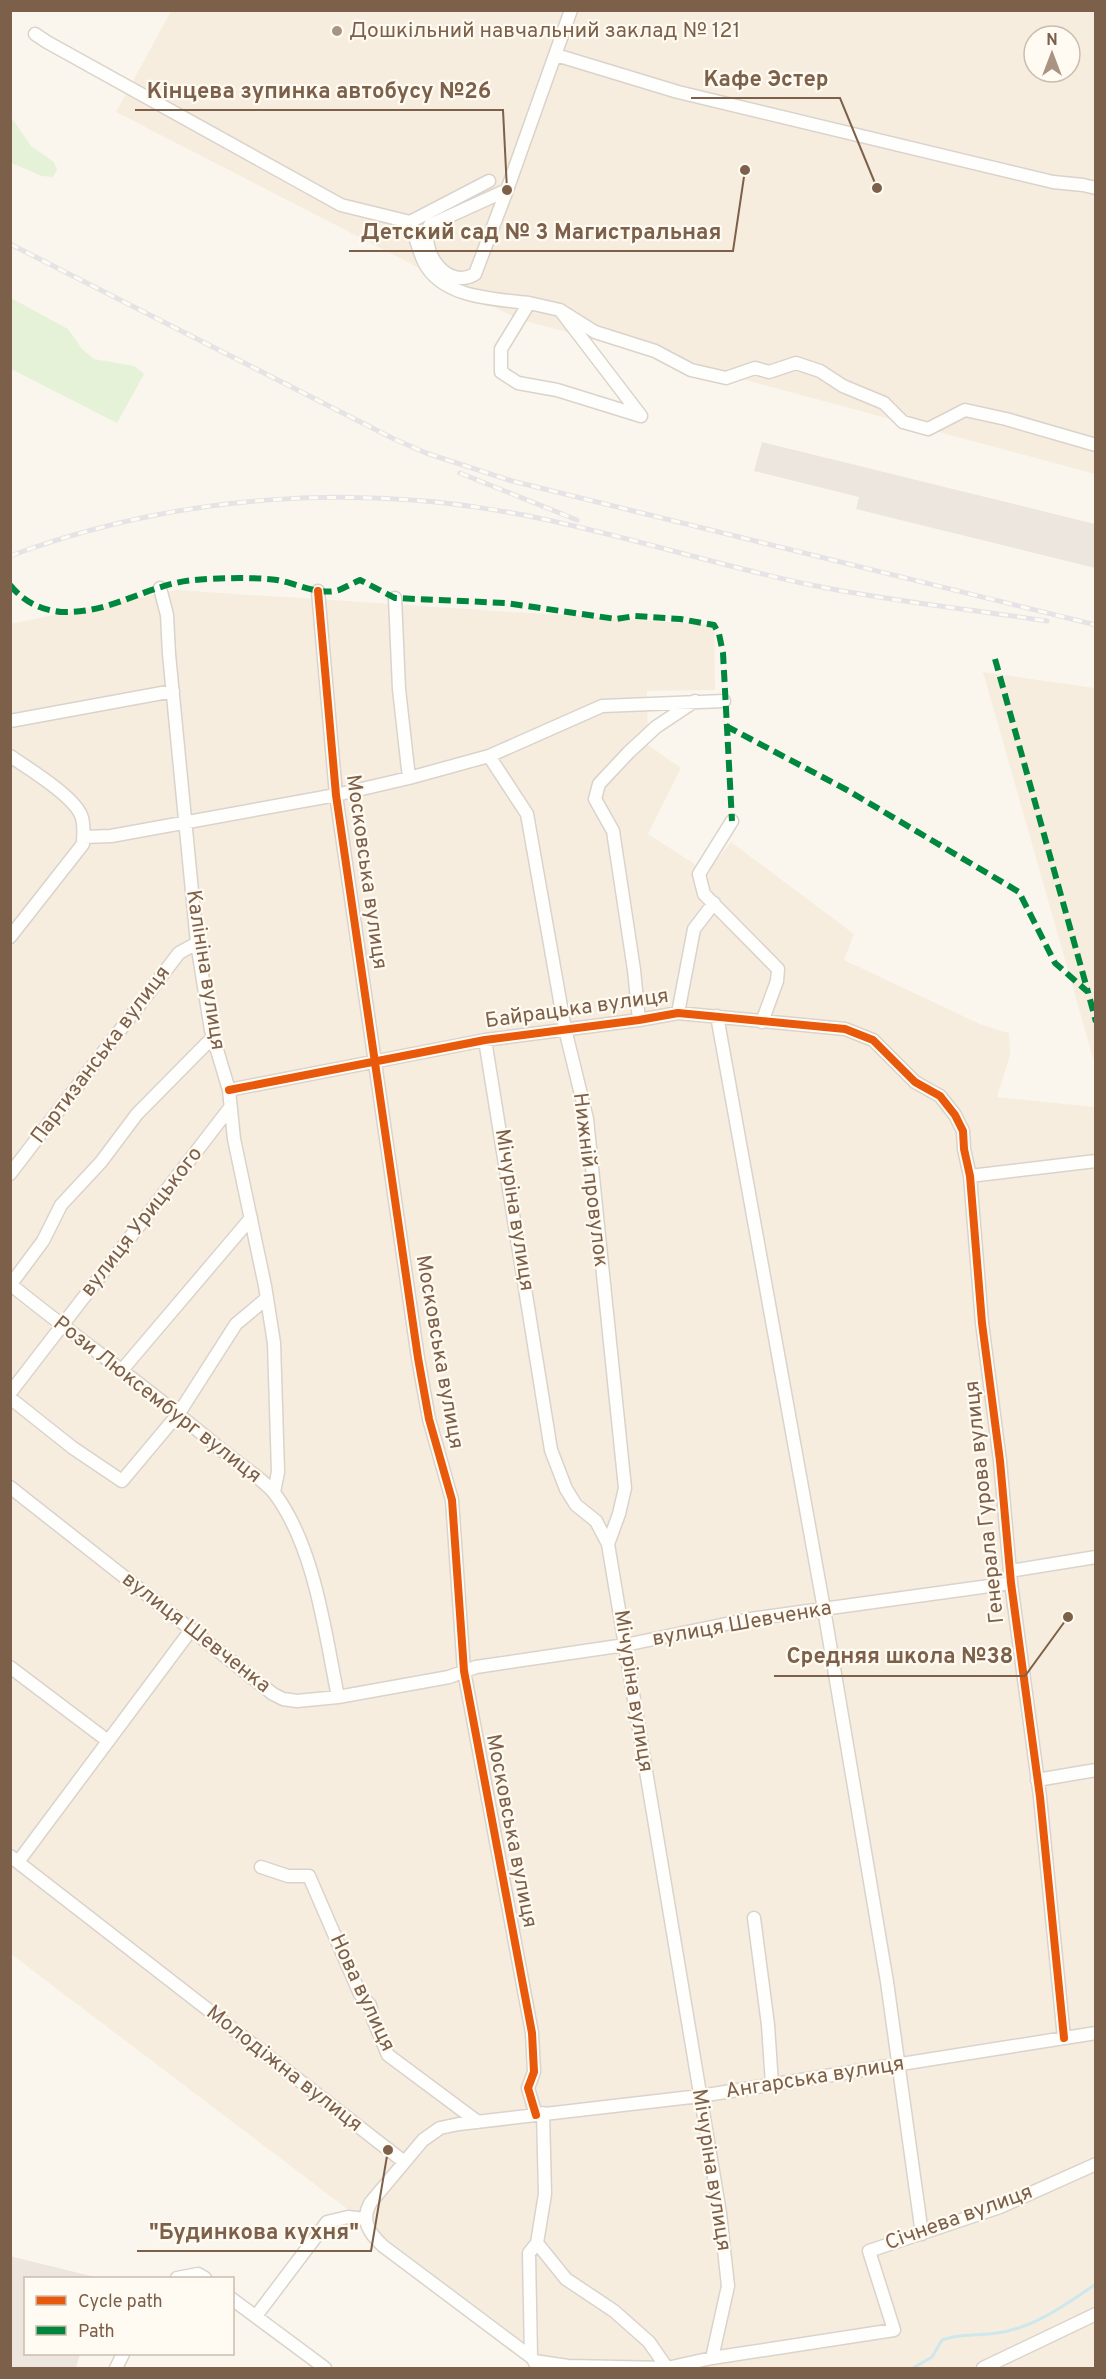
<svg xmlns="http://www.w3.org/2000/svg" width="1106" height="2379" viewBox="0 0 1106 2379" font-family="Overpass,sans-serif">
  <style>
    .residential { fill: #f6edde; fill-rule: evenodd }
    .industrial { fill: #ede6de }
    .green { fill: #e5f2d8 }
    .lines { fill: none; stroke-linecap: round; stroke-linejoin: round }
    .stream { stroke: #cee7ec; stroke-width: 3 }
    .minor-casing { stroke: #dad3cc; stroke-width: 15 }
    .minor { stroke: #fefefc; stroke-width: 12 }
    .rail-casing { stroke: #e6e3e6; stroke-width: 5 }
    .rail { stroke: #fffbf2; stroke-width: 3; stroke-dasharray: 9; stroke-linecap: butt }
    .quiet { stroke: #00873e; stroke-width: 6; stroke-dasharray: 12 6; stroke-linecap: butt }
    .cycleway-casing { stroke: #fffbf2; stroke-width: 11 }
    .cycleway { stroke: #e8590c; stroke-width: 8 }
    .poi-dot { fill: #a99483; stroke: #fffbf2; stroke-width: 2 }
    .labels { text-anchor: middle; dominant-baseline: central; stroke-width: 4.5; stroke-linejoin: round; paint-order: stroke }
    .poi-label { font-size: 21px; fill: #7d6049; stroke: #fffbf2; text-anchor: start }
    .street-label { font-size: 21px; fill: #7d6049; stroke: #fffbf2 }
    .leader { fill: none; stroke: #7d6049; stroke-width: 2 }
    .callout-dot { fill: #7d6049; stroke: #fffbf2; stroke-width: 2 }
    .callout-label { font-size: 22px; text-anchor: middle; font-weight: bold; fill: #7d6049; stroke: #fffbf2; stroke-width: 4.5; stroke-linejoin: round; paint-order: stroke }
  </style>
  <rect width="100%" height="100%" fill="#faf6ee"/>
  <path class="residential" d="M171 11H1095V474L518 319 116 112ZM1034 36H1070V72H1034Z
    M177 590 714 625 715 690 647 691 648 745 681 768 648 834 707 872 731 842 854 934 844 960 982 1025 1009 1033 1010 1055 997 1097 1095 1107V2368H557L11 1954 10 624Z
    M983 672 1095 688V1065Z"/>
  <path class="industrial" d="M762 442 1095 524V568L856 509 859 497 754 471Z
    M10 2256 99 2278H26V2354H80L76 2368H11Z"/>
  <path class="green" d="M11 117 31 146 54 162 57 170 53 177 42 176 11 163Z
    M11 298 68 329 82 349 94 359 134 366 144 374 117 423 11 369Z"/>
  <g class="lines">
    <path class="stream" d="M913 2368 932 2357 942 2340C960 2333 978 2336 997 2333 1034 2328 1065 2305 1096 2284"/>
    <g class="minor-casing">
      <path id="minor" d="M35 34 47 42 341 205 410 222 489 181
        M556 55 678 92 1053 182 1083 185 1096 188
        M507 190 430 225C418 250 447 291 475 274L507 190 571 10
        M410 222C415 235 418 249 424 262 442 298 494 299 529 303L501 349V372L518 383 557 390 641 416 560 310 529 303
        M560 310 595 332 655 351 691 370 726 378 755 368 769 372 796 363 820 371 843 386 884 403 903 422 928 429 965 410 1006 419 1096 445
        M160 588 167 615 169 654 197 943 211 1030 229 1090 234 1139 265 1286 274 1343 278 1472 274 1492
        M318 591 336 795 418 1358 429 1419 452 1500 464 1671 532 2033 534 2072 528 2088 536 2115
        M395 598 399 689 409 778
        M10 721 173 691
        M10 756C29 769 72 795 81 815 85 824 83 835 83 844L10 937
        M489 756 527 814 565 1029 587 1119 625 1488 619 1514 608 1544
        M732 821 699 874 704 894 778 969 777 981 762 1022
        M83 837 111 836 336 795 409 778 489 756 602 706 724 701
        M678 1013 694 929 714 903
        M717 1016 824 1609 887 1982 922 2234
        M639 1020 634 970 613 831 595 799 599 784 629 752 656 727 695 701
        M485 1040 551 1450 566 1489 576 1505 596 1521 608 1544 720 2213 728 2286 712 2358
        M229 1090 485 1040 639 1020 678 1013 845 1029 873 1040 915 1082 940 1096 955 1115 963 1131 964 1149 970 1176 982 1323 1000 1461 1011 1583 1040 1797 1064 2038
        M10 1174 179 953 197 943
        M970 1176 1096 1161
        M10 1284C79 1340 151 1390 219 1448 234 1461 264 1479 275 1494 315 1548 325 1633 338 1697
        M11 1284 43 1241 61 1205 101 1162 137 1114 213 1037
        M122 1370 251 1218
        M10 1393 229 1109
        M10 1398 73 1448 122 1481 179 1413 236 1324 267 1298
        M10 1487 273 1694 283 1699 297 1701 338 1697 449 1677 476 1667 625 1645 750 1619 1011 1583
        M1010 1571 1096 1557
        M10 1667 108 1741
        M1037 1780 1096 1770
        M10 1856 403 2161
        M18 1862 191 1630
        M261 1867 288 1876H309L360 1994 370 2005 373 2019 388 2055 478 2122
        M754 1918 768 2025 772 2084
        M543 2113 545 2194 537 2243 566 2279 614 2311 649 2342 667 2368
        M177 2278 198 2274 205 2278
        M232 2299 325 2368
        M256 2316 327 2222 348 2217 365 2219
        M531 2357 529 2253 537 2243
        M535 2363 534 2361 568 2366 667 2368 712 2358 894 2330 869 2251 1000 2207 1096 2164
        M116 2368 123 2354
        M541 2368 531 2357 383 2246C369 2233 360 2220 371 2202L423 2140 440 2128 459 2124 700 2096 1096 2033
        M983 2368 1096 2314"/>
    </g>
    <use href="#minor" class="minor"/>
    <g class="rail-casing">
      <path id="rail" d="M10 244 394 439 426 453 512 481 1096 625
        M460 473 577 520
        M10 556C180 493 366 481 543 519 633 538 721 566 811 585 889 601 968 609 1047 621"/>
    </g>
    <use href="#rail" class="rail"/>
    <path class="quiet" d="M10 585C23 601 40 610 61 612 112 614 148 584 194 580 213 578 258 577 277 580 296 583 319 596 339 590 346 587 353 583 360 580L395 598 506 603 616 619 635 616 680 619 714 625 719 634 723 653 732 821
      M995 659 1088 992
      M726 726 847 790 1019 892 1055 963 1088 992 1096 1022
      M1095 1161H1096"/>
    <g class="cycleway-casing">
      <path id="cycleway" d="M318 591 336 795 418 1358 429 1419 452 1500 464 1671 532 2033 534 2072 528 2088 536 2115
        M229 1090 485 1040 639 1020 678 1013 845 1029 873 1040 915 1082 940 1096 955 1115 963 1131 964 1149 970 1176 982 1323 1000 1461 1011 1583 1040 1797 1064 2038"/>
    </g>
    <use href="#cycleway" class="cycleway"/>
  </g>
  <circle class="poi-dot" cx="337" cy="31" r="6"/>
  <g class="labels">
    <g class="poi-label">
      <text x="349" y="31">Дошкільний навчальний заклад № 121</text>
    </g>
    <g class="street-label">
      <text transform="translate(366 872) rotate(82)">Московська вулиця</text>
      <text transform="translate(205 970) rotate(81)">Калініна вулиця</text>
      <text transform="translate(577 1009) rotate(-8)">Байрацька вулиця</text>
      <text transform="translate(101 1055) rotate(-53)">Партизанська вулиця</text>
      <text transform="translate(590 1180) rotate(83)">Нижній провулок</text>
      <text transform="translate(514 1210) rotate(81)">Мічуріна вулиця</text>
      <text transform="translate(142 1222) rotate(-52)">вулиця Урицького</text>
      <text transform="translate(439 1352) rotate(80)">Московська вулиця</text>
      <text transform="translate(157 1400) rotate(38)">Рози Люксембург вулиця</text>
      <text transform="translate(985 1502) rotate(-96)">Генерала Гурова вулиця</text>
      <text transform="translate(742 1624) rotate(-10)">вулиця Шевченка</text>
      <text transform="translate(196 1633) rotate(38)">вулиця Шевченка</text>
      <text transform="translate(633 1691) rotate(81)">Мічуріна вулиця</text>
      <text transform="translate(511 1831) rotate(79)">Московська вулиця</text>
      <text transform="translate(362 1993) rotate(65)">Нова вулиця</text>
      <text transform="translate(284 2069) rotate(38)">Молодіжна вулиця</text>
      <text transform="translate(815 2078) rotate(-9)">Ангарська вулиця</text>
      <text transform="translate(711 2170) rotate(81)">Мічуріна вулиця</text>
      <text transform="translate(959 2218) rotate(-20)">Січнева вулиця</text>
    </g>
  </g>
  <path class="leader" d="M877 188L840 98H691M507 190L503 110H135M745 170L733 251H349M1068 1617L1025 1676H774M388 2150L371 2251H137"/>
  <g class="callout-dot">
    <circle cx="877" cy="188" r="6"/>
    <circle cx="507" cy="190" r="6"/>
    <circle cx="745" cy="170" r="6"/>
    <circle cx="1068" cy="1617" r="6"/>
    <circle cx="388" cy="2150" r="6"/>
  </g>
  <g class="callout-label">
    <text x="766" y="86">Кафе Эстер</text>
    <text x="319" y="98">Кінцева зупинка автобусу №26</text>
    <text x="541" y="239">Детский сад № 3 Магистральная</text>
    <text x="900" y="1663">Средняя школа №38</text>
    <text x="254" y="2239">"Будинкова кухня"</text>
  </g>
  <rect width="1106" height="2379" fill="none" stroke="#7d6049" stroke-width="24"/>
  <rect x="24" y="2277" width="210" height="78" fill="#fffbf2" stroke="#cbbdae" stroke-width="1.5"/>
  <rect x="36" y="2296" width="30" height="9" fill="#e8590c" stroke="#cbbdae" stroke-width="1.5"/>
  <text x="78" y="2307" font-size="18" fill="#7d6049">Cycle path</text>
  <rect x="36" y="2326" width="30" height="9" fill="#00873e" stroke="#cbbdae" stroke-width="1.5"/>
  <text x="78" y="2337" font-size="18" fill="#7d6049">Path</text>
  <g transform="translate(1052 54)"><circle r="28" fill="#fffbf2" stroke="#cbbdae" stroke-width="1.5"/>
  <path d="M0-4.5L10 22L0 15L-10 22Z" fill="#a99483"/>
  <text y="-9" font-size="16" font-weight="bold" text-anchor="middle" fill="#7d6049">N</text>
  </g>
</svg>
